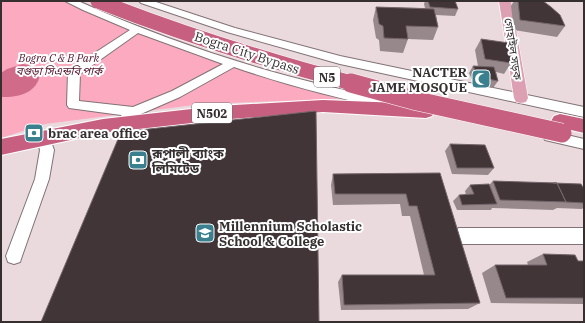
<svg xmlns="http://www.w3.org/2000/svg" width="585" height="323" viewBox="0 0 585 323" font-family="'IBM Plex Serif','Noto Sans Bengali',serif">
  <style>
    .green { fill: #fbaac0 }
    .water { fill: #d06c8a }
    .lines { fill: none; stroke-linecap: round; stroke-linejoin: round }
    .minor-casing { stroke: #807275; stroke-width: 2 }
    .major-casing { stroke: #fff; stroke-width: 1 }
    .highway-casing { stroke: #fff; stroke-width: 2 }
    .minor { fill: #fff; fill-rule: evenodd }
    .major { fill: #dda0b3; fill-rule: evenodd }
    .highway { fill: #c76080; fill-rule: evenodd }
    .highway-bridge-far1-casing { stroke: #fff; stroke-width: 16; stroke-linecap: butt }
    .highway-bridge-casing { stroke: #fff; stroke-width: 20; stroke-linecap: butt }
    .highway-bridge-far1 { stroke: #c76080; stroke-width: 15 }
    .highway-bridge { stroke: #c76080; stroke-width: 19 }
    .wall { fill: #96888b }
    .building { fill: #413538; stroke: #74666a }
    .labels { text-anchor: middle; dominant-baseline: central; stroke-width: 4; stroke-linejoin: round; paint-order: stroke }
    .far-street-label { font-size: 11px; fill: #352f30; stroke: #fff }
    .far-park-label { font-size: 11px; font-style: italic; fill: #4f1028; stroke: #fff }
    .shield { fill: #fff; stroke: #726d6e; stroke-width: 1 }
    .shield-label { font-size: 12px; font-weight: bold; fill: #352f30 }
    .street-label { font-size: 13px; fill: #352f30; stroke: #fff }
    .poi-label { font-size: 13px; font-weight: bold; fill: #352f30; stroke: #fff; text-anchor: start }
  </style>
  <rect width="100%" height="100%" fill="#eadade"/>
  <path class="green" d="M1 1H62L117 25 201 57 339 99 202 104 45 124 1 138Z"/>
  <path class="water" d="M23 64 32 66 40 71C40 92 19 98 1 97V73L7 69Z"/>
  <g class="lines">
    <g class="minor-casing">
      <path id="minor" d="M65 1H78C178 46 285 80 394 100L398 102 400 105 398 108 394 110C340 99 286 85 234 67L180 97 127 120 123 118 121 115 69 108 67 105 68 72 70 69 130 30 83 10ZM138 33 223 64 172 91 133 107 79 101 80 74Z
        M139 1H153L235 28 340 56 584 107V117L340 64 227 32 141 3Z
        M550 131 584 139V149L545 140 543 136 545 132Z
        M43 132 48 133 54 150 49 179 22 256 20 262 14 264 8 262 6 256 35 179 40 150 36 137 38 133Z
        M459 228H584V244H459L453 241 451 236 453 231Z"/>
    </g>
    <g class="major-casing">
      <path id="major" d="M499 1H511L528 98 526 102 521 103 516 102 514 98Z"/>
    </g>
    <g class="highway-casing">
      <path id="highway" d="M323 100 426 104 432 106 435 111 432 116 426 118 323 112 218 120 103 133 1 155V139L103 119 218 106Z
        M560 114 584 119V133L554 126 551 121 554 116Z"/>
    </g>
    <use href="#minor" class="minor"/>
    <use href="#major" class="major"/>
    <use href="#highway" class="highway"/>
    <g class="highway-bridge-far1-casing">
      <path id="highway-bridge-far1" d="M98 1C182 34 268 61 355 84"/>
    </g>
    <g class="highway-bridge-casing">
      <path id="highway-bridge" d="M351 83 417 101 562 133"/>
    </g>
    <use href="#highway-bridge-far1" class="highway-bridge-far1"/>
    <use href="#highway-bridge" class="highway-bridge"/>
  </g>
  <path class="wall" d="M425 1H455L458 9 455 16 436 15 438 27 433 40 408 39 403 53 380 51 379 40 376 38 373 20 376 7 425 8 424 4Z
    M514 1H543L565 26 557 37 514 30 511 6Z
    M481 39 511 63 504 74 496 72 498 81 493 88 474 84 469 73 473 66H478L475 50Z
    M450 144 494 168 488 175 452 174 445 151Z
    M440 173 480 303 468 309 341 310 338 282 342 275H424L410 216H402L400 204 333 205 331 185 333 174Z
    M493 181 583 187 584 186V207L582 209 557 208 553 210 492 208 491 210H457L453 201 459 195H466L465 191 470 185H489Z
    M543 254 578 261H584V304L491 303 482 273 495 265H528L527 262Z"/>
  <path class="building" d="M428 1H455L458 9 430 7Z
    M518 1H543L551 7 560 15 565 26 520 20Z
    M376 7 434 9 438 27 406 26 408 39 384 38 383 26 379 24Z
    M481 39 509 43 511 63 485 59Z
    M473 66 494 67 498 81 478 77Z
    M316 111 319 322H41L121 132Z
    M450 144 485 145 494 168H457Z
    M440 173 480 303 344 305 342 275H435L417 206H409L406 194H335L333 174Z
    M493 181 557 183 566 202 500 200Z
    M553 183 581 184 584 189V203L566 202 557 183Z
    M489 184 497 204 462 205 459 195 474 194 470 185Z
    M543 254 575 255 578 261H584V298H506L495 265H547Z"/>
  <defs>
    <g id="mosque-square" transform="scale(1)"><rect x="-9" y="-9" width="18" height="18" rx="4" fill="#3b808e" stroke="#fff"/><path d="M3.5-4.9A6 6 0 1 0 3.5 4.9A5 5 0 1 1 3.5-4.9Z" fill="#fff"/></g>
    <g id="bank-square" transform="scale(1)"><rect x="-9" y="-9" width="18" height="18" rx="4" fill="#3b808e" stroke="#fff"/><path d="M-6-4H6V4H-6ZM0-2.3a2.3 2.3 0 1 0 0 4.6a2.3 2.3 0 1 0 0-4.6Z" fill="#fff"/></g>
    <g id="school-square" transform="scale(1)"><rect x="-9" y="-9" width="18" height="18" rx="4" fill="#3b808e" stroke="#fff"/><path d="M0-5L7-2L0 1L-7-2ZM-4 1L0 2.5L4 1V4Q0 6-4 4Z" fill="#fff"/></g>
  </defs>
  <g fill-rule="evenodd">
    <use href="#mosque-square" x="481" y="79"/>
    <use href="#bank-square" x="34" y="133"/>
    <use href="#bank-square" x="138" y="160"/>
    <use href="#school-square" x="205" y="233"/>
  </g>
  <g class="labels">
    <g class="far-street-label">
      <text transform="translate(513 49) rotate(81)">গোহাইল সড়ক</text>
    </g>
    <g class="far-park-label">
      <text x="59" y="58">Bogra C &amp; B Park<tspan x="59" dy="13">বগুড়া সিএন্ডবি পার্ক</tspan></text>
    </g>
    <g class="shield">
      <rect x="314" y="67" width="26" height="20" rx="3"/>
      <rect x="192" y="103" width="40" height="20" rx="3"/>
    </g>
    <g class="shield-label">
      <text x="327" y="77">N5</text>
      <text x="212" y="113">N502</text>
    </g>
    <g class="street-label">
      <text transform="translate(247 53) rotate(18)">Bogra City Bypass</text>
    </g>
    <g class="poi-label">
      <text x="467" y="72" text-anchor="end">NACTER<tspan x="467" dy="15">JAME MOSQUE</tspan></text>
      <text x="48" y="133">brac area office</text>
      <text x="152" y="153">রূপালী ব্যাংক<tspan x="152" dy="15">লিমিটেড</tspan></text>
      <text x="219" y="226">Millennium Scholastic<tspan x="219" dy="15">School &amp; College</tspan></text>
    </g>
  </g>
  <rect width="585" height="323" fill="none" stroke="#352f30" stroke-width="4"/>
</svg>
